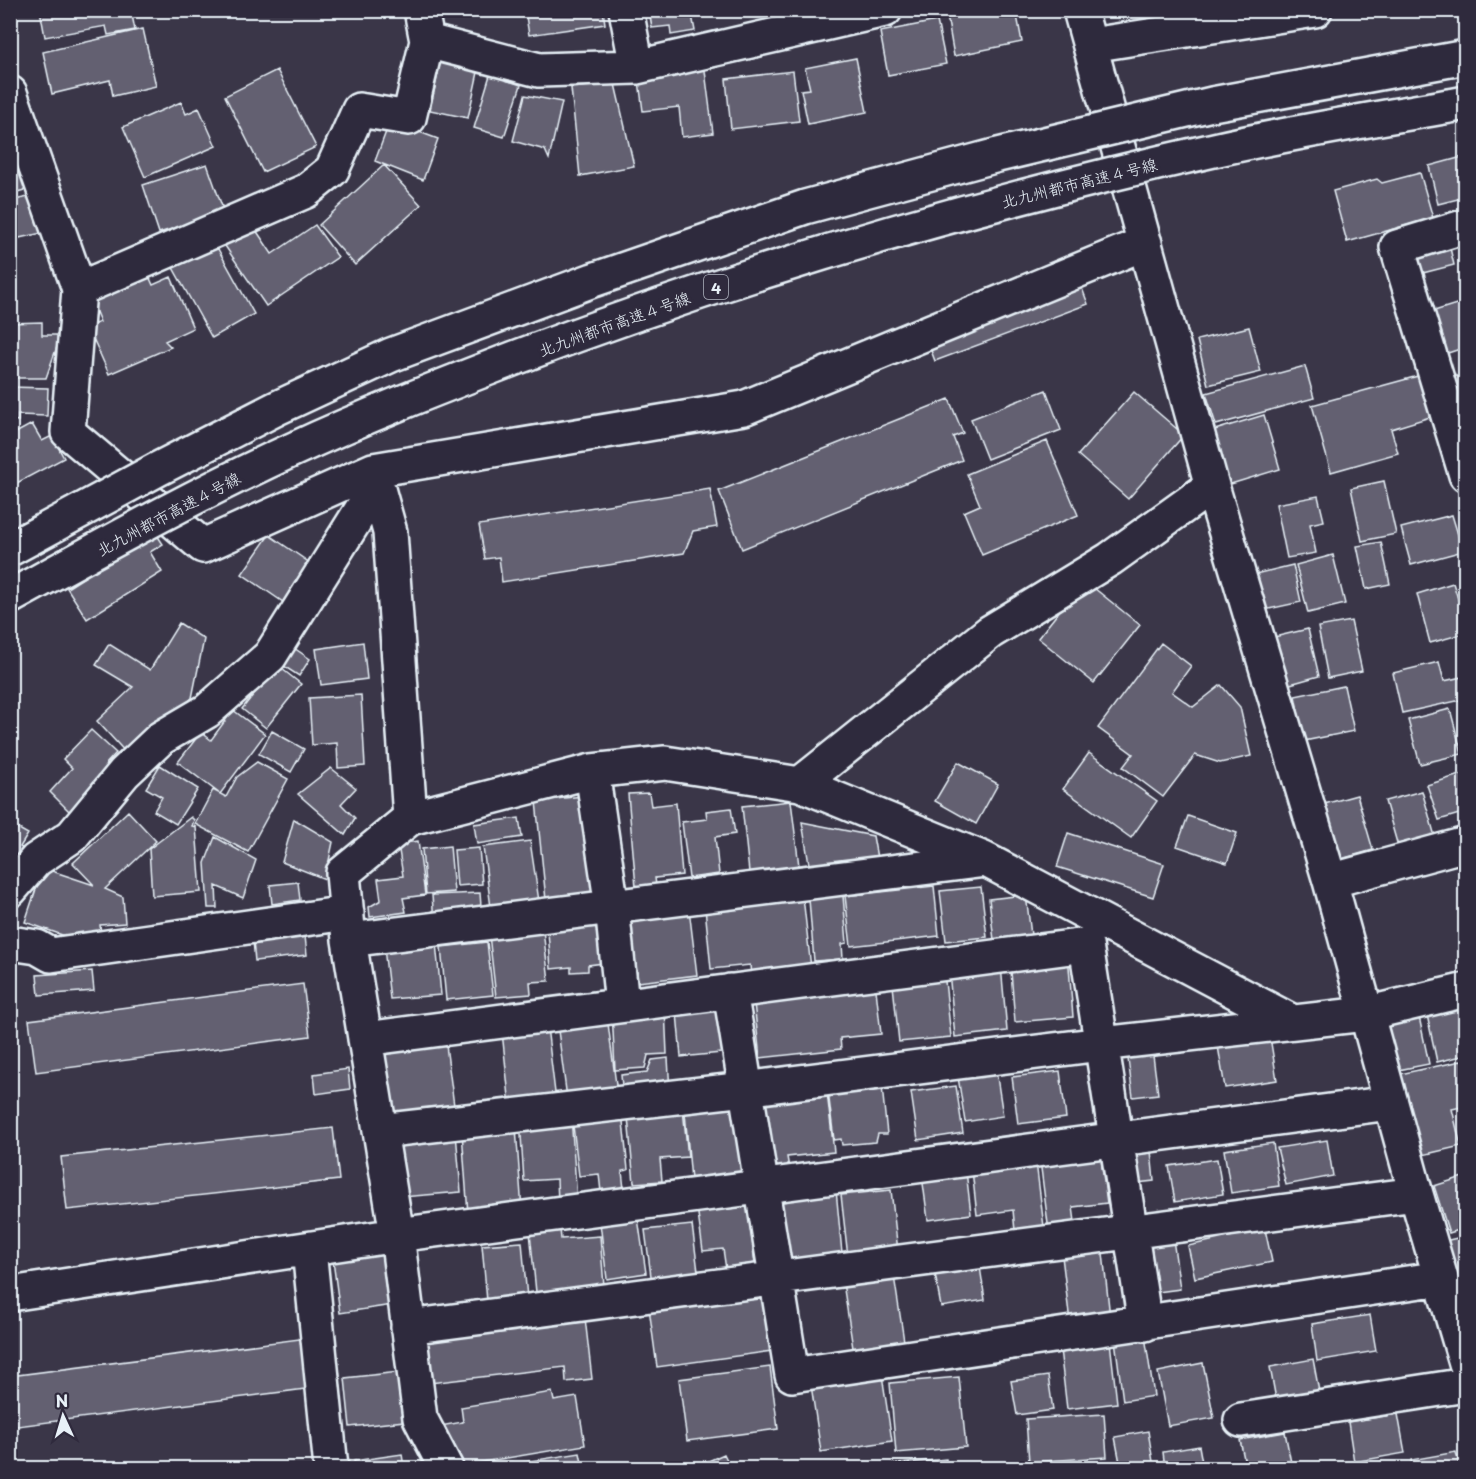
<svg xmlns="http://www.w3.org/2000/svg" width="1476" height="1479" viewBox="0 0 1476 1479" font-family="'Playpen Sans','Klee One',sans-serif">
  <style>
    .building { fill: #636171; stroke: #e8f1f8; stroke-width: 1.5 }
    .lines { fill: none; stroke-linecap: round; stroke-linejoin: round }
    .minor-casing { stroke: #e8f1f8; stroke-width: 38 }
    .minor { stroke: #2f2a3d; stroke-width: 33 }
    .highway-bridge-casing { stroke: #e8f1f8; stroke-width: 38; stroke-linecap: butt }
    .highway-bridge { stroke: #2f2a3d; stroke-width: 33 }
    .labels { text-anchor: middle; dominant-baseline: central; stroke-width: 6; stroke-linejoin: round; paint-order: stroke }
    .shield { fill: #2f2a3d; stroke: #b0b5c0; stroke-width: 1.5 }
    .shield-label { font-size: 15px; font-weight: bold; fill: #e8f1f8 }
    .street-label { font-size: 16px; fill: #e8f1f8; stroke: #2f2a3d }
  </style>
  <rect width="100%" height="100%" fill="#3a3648"/>
  <filter id="ink" filterUnits="userSpaceOnUse"><feTurbulence type="fractalNoise" baseFrequency=".0167" numOctaves="2"/><feDisplacementMap in="SourceGraphic" scale="12" xChannelSelector="R" yChannelSelector="G"/><feConvolveMatrix kernelMatrix="1 2 1 2 8 2 1 2 1" color-interpolation-filters="sRGB"/></filter>
  <g filter="url(#ink)">
    <path class="building" d="M40 10H131L135 30 108 35 106 26 45 37Z
      M525 10H603L605 24 529 35Z
      M649 10H691L695 31 671 35 670 26 652 28Z
      M946 10H1016L1022 42 954 56Z
      M937 21 946 64 888 75 880 32Z
      M143 29 156 86 113 96 110 80 52 94 43 52Z
      M442 55 480 63 468 118 430 110Z
      M856 58 867 112 808 124 801 90 810 89 805 68Z
      M704 63 713 133 682 137 679 107 643 111 639 81 673 77 671 67Z
      M277 70 316 147 263 172 225 96Z
      M793 71 799 121 731 129 726 79Z
      M490 75 521 85 504 137 474 128Z
      M615 84 634 166 580 176 571 88Z
      M525 95 562 102 549 159 545 150 513 141Z
      M181 102 186 114 199 108 216 146 145 177 123 127Z
      M10 121 28 189 10 194Z
      M390 121 438 139 423 180 375 161Z
      M1466 156V197L1438 204 1429 166Z
      M207 164 224 212 159 233 143 185Z
      M384 165 421 205 355 265 319 225Z
      M1420 173 1433 218 1347 242 1333 191 1377 179 1382 183Z
      M33 196 42 233 10 240V201Z
      M250 221 272 254 315 225 338 257 266 306 221 240Z
      M1447 235 1454 265 1415 275 1408 245Z
      M213 240 254 314 212 338 171 264Z
      M1074 267 1088 304 935 361 921 324Z
      M148 274 153 285 171 277 193 328 165 341 171 347 109 374 88 327 100 322 91 299Z
      M1466 301V347L1442 355 1428 313Z
      M42 322V335H61L46 378H10V323Z
      M1249 327 1261 372 1208 385 1197 340Z
      M1305 366 1314 398 1216 425 1206 393Z
      M1466 374V409L1462 397 1454 399 1448 378Z
      M1418 376 1430 417 1391 429 1398 453 1331 472 1312 405Z
      M10 387 48 388 47 416 18 415V421L10 420Z
      M1046 390 1061 430 987 459 971 419Z
      M1134 392 1184 435 1128 499 1078 455Z
      M949 399 963 433 953 437 962 460 742 549 719 491Z
      M1264 415 1280 469 1221 487 1205 433Z
      M32 424 42 441 52 436 64 458 15 484 10 476V436Z
      M1047 441 1078 515 982 555 964 512 980 505 967 474Z
      M1384 481 1396 534 1362 541 1351 488Z
      M710 489 717 527 693 531 684 553 502 582 499 557 485 559 479 525Z
      M1318 496 1324 521 1310 524 1316 553 1287 558 1276 504Z
      M1452 515 1463 551 1411 565 1401 528Z
      M155 532 163 544 150 552 162 572 87 619 67 588Z
      M269 535 310 563 283 602 242 574Z
      M1381 542 1390 584 1366 589 1357 546Z
      M1333 555 1345 604 1308 613 1296 565Z
      M1293 565 1301 602 1255 612 1247 576Z
      M1084 580 1140 625 1094 683 1038 638Z
      M1453 583 1466 624V633L1430 643 1417 594Z
      M1351 621 1362 671 1328 678 1318 627Z
      M179 623 204 639 192 698 129 756 97 721 133 687 96 665 109 644 150 670Z
      M1308 629 1319 676 1283 686 1270 638Z
      M363 642 367 679 321 685 316 649Z
      M1161 643 1191 666 1172 692 1193 707 1221 685 1240 707 1251 756 1220 763 1195 755 1163 797 1123 767 1133 754 1098 728Z
      M291 646 310 659 299 676 279 663Z
      M1439 662 1444 681 1466 676V699L1402 713 1393 673Z
      M277 665 301 684 266 728 242 709Z
      M1344 686 1354 731 1304 741 1295 696Z
      M361 695 365 766 338 768 337 743 312 745 309 698Z
      M1450 709 1462 754 1420 764 1408 720Z
      M233 710 265 734 220 794 178 762 201 732 211 740Z
      M91 730 116 753 106 764 114 771 72 814 50 792 72 768 63 759Z
      M272 731 304 749 291 772 259 754Z
      M1089 753 1157 801 1131 838 1063 789Z
      M257 762 288 779 248 852 195 824 213 790 226 797 237 777Z
      M958 762 998 784 976 824 935 801Z
      M160 765 198 789 176 824 154 811 162 797 146 788Z
      M331 768 356 788 341 804 355 818 345 835 298 794Z
      M1466 773V812L1439 820 1427 785Z
      M1422 791 1438 847 1401 857 1385 801Z
      M649 793 651 806 676 803 682 875 655 878 656 885 636 887 628 794Z
      M593 795 603 894 546 900 536 801Z
      M1357 795 1373 850 1330 862 1310 808Z
      M791 801 799 866 749 872 742 806Z
      M731 808 735 834 715 837 719 874 689 878 682 822 707 819 706 811Z
      M128 811 156 841 105 889 123 897 125 923 100 925 101 934 68 937 25 922 43 868 94 885 73 863Z
      M1188 816 1237 833 1227 863 1177 846Z
      M191 817 194 820 192 826 196 827 201 892 152 896 149 849Z
      M519 818 522 837 477 844 474 824Z
      M294 819 333 842 325 879 282 862Z
      M802 822 873 836 877 858 810 870Z
      M10 824 28 834 20 847 29 852 10 883Z
      M1068 833 1164 864 1153 897 1057 867Z
      M215 837 256 860 243 898 216 886 217 908H208L205 863Z
      M418 841 425 895 403 898 406 912 370 917 369 907 381 900 378 879 403 876 398 844Z
      M530 841 540 908 492 915 483 847Z
      M450 846 454 892 426 894 422 849Z
      M479 848 482 884 457 886 454 850Z
      M298 882 300 900 272 904 270 885Z
      M842 884 847 943 842 944 843 959 814 961 808 887Z
      M934 886 939 936 851 946 845 896Z
      M981 887 987 937 946 941 940 891Z
      M480 893 482 920 434 922 432 895Z
      M1026 895 1031 935 994 940 989 899Z
      M803 897 811 968 751 975 750 965 711 969 705 908Z
      M689 909 697 975 638 982 630 916Z
      M607 913 612 962 588 965V971L571 972V967L551 969 547 919Z
      M543 930 549 981 530 982 531 994 496 997 489 935Z
      M305 936 307 955 255 961 253 941Z
      M487 942 493 995 446 1000 441 947Z
      M436 943 441 995 390 999 384 948Z
      M1068 954 1073 1017 1015 1022 1010 959Z
      M1001 966 1007 1031 955 1037 949 971Z
      M92 971 94 991 39 995 37 975Z
      M944 972 951 1037 899 1042 892 976Z
      M875 981 881 1034 840 1038 841 1049 760 1058 753 994Z
      M303 984 310 1036 36 1072 29 1020Z
      M725 998 731 1052 681 1057 676 1002Z
      M1458 1004 1466 1041V1055L1437 1062 1426 1010Z
      M665 1008 667 1054 648 1055 645 1068 615 1070 612 1011Z
      M1418 1012 1429 1064 1398 1070 1387 1019Z
      M607 1016 617 1092 567 1098 557 1023Z
      M547 1027 556 1101 510 1106 502 1032Z
      M1270 1037 1277 1080 1225 1088 1218 1046Z
      M445 1038 455 1113 392 1121 382 1046Z
      M1152 1048 1158 1094 1133 1097 1127 1051Z
      M668 1058 670 1092 623 1097 621 1075 647 1072 652 1060Z
      M1466 1060V1106L1452 1109 1461 1146 1418 1156 1400 1074Z
      M995 1064 1003 1116 965 1122 957 1070Z
      M348 1069 350 1089 316 1094 314 1074Z
      M1060 1071 1066 1118 1018 1124 1012 1077Z
      M881 1077 887 1134H878L876 1142 842 1145 841 1139 834 1140 827 1083Z
      M826 1084 834 1152 787 1157 789 1168 770 1170 762 1091Z
      M956 1086 963 1133 918 1140 911 1092Z
      M737 1097 743 1176 691 1180 684 1101Z
      M682 1100 688 1157 660 1159 662 1181 634 1183 627 1106Z
      M622 1112 628 1170 622 1171 625 1198 602 1201 599 1174 579 1176 572 1117Z
      M571 1116 577 1201 558 1202 557 1179 524 1181 520 1120Z
      M333 1128 339 1180 67 1210 61 1157Z
      M516 1128 522 1210 468 1214 462 1132Z
      M456 1133 461 1192 402 1197 397 1138Z
      M1327 1140 1333 1176 1286 1185 1277 1148Z
      M1273 1143 1279 1186 1231 1193 1224 1150Z
      M1151 1151 1154 1181 1128 1184 1124 1155Z
      M1100 1152 1107 1203 1073 1207 1076 1229 1049 1232 1040 1160Z
      M1217 1159 1223 1194 1175 1202 1169 1166Z
      M1036 1162 1044 1227 1015 1231 1013 1210 977 1215 972 1170Z
      M966 1171 971 1214 928 1220 922 1176Z
      M1466 1176V1228L1449 1233 1434 1186Z
      M836 1190 842 1253 816 1255 817 1266 787 1269 780 1195Z
      M891 1190 898 1251 848 1257 841 1195Z
      M746 1193 756 1272 727 1276 723 1249 703 1251 696 1199Z
      M638 1218 646 1273 607 1279 600 1223Z
      M692 1225 699 1279 652 1284 645 1230Z
      M560 1229 561 1239 600 1236 604 1286 536 1292 530 1232Z
      M1265 1229 1272 1262 1195 1278 1188 1246Z
      M1466 1236V1279L1451 1282 1440 1242Z
      M1173 1239 1180 1289 1150 1293 1143 1244Z
      M522 1242 527 1298 487 1301 482 1245Z
      M1102 1244 1110 1317 1070 1322 1061 1248Z
      M384 1246 392 1305 340 1313 332 1253Z
      M980 1267 985 1300 941 1307 935 1274Z
      M894 1276 904 1341 853 1348 843 1283Z
      M764 1293 772 1351 657 1367 649 1308Z
      M1370 1315 1376 1351 1317 1361 1312 1324Z
      M585 1318 592 1379 566 1382 565 1367 430 1383 425 1336Z
      M1145 1336 1154 1396 1123 1401 1115 1340Z
      M307 1338 313 1388 10 1427V1376Z
      M1110 1342 1117 1403 1067 1409 1060 1349Z
      M1313 1359 1320 1397 1277 1405 1270 1367Z
      M1203 1363 1214 1418 1168 1426 1158 1372Z
      M770 1367 778 1429 687 1441 679 1379Z
      M399 1372 404 1421 350 1427 345 1378Z
      M882 1375 892 1441 821 1452 811 1385Z
      M1048 1376 1053 1410 1017 1415 1011 1381Z
      M959 1377 966 1447 896 1453 890 1383Z
      M552 1392 554 1401 577 1397 585 1445 447 1468 440 1426 463 1422 461 1407Z
      M1104 1414 1107 1457 1029 1462 1026 1419Z
      M1398 1414 1405 1453 1354 1462 1348 1422Z
      M1148 1431 1154 1468H1121L1115 1437Z
      M1285 1432 1292 1468H1246L1240 1440Z
      M1199 1446 1203 1468H1165L1163 1452Z
      M1456 1452 1460 1468H1412L1411 1460Z
      M580 1453 583 1468H519L518 1463Z
      M402 1454 404 1468H355L354 1461Z
      M724 1454 731 1468H693Z
      M946 1459 947 1468H878V1466Z
      M512 1462 513 1468H466Z
      M953 1466H1054V1468H953Z"/>
    <g class="lines">
      <g class="minor-casing">
        <path id="minor" d="M421 10 427 41 539 70 637 67
          M626 10 637 67 885 10
          M1080 10 1212 486 1330 881 1416 1194 1466 1363
          M1091 45 1315 10
          M10 93 79 289 68 432 203 546 373 470 744 408 1145 243
          M1466 226 1397 247 1466 475
          M79 289 306 191 332 170 359 110 409 118 427 41
          M373 471 390 532 410 818
          M592 771 612 907 622 1005
          M800 784 984 859
          M1330 881 1466 844
          M10 890 36 860 72 836 124 773 161 738 207 711 270 656 377 485
          M349 940 986 860 1293 1022
          M10 943 37 947 51 955 347 913
          M730 991 792 1375 1441 1278
          M365 1039 1086 945 1145 1324
          M380 1131 745 1089 1101 1044 1365 1014 1466 990
          M309 1249 331 1468
          M10 1294 397 1235 1390 1103
          M408 1327 1416 1194
          M1241 1420 1466 1385
          M446 1468 420 1418 397 1235 349 940 343 873 410 818 592 771 665 763 800 784 990 632 1110 559 1212 486"/>
      </g>
      <use href="#minor" class="minor"/>
      <g class="highway-bridge-casing">
        <path id="highway-bridge" d="M10 549 158 469 277 408 391 355 593 280 805 207 998 155 1212 104 1466 57
          M10 597C103 546 196 494 292 450 365 416 440 387 515 358 744 271 975 204 1214 150 1297 131 1382 118 1466 103"/>
      </g>
      <use href="#highway-bridge" class="highway-bridge"/>
    </g>
  </g>
  <g class="labels">
    <rect class="shield" x="704" y="275" width="24" height="24" rx="4.5"/>
    <g class="shield-label">
      <text x="716" y="287">4</text>
    </g>
    <g class="street-label">
      <text transform="translate(1079 182) rotate(-14)">北九州都市高速４号線</text>
      <text transform="translate(614 323) rotate(-20)">北九州都市高速４号線</text>
      <text transform="translate(168 513) rotate(-28)">北九州都市高速４号線</text>
    </g>
  </g>
  <rect width="1476" height="1479" fill="none" stroke="#2f2a3d" stroke-width="36"/>
  <rect x="18" y="18" width="1440" height="1443" fill="none" stroke="#e8f1f8" stroke-width="2" filter="url(#ink)"/>
  <g transform="translate(63 1416) rotate(356)" stroke="#2f2a3d" stroke-width="4.5" paint-order="stroke">
  <path d="M0-4.5L10 22L0 15L-10 22Z" fill="#e8f1f8"/>
  <text y="-9" font-size="16" font-weight="bold" text-anchor="middle" fill="#e8f1f8">N</text>
  </g>
</svg>
